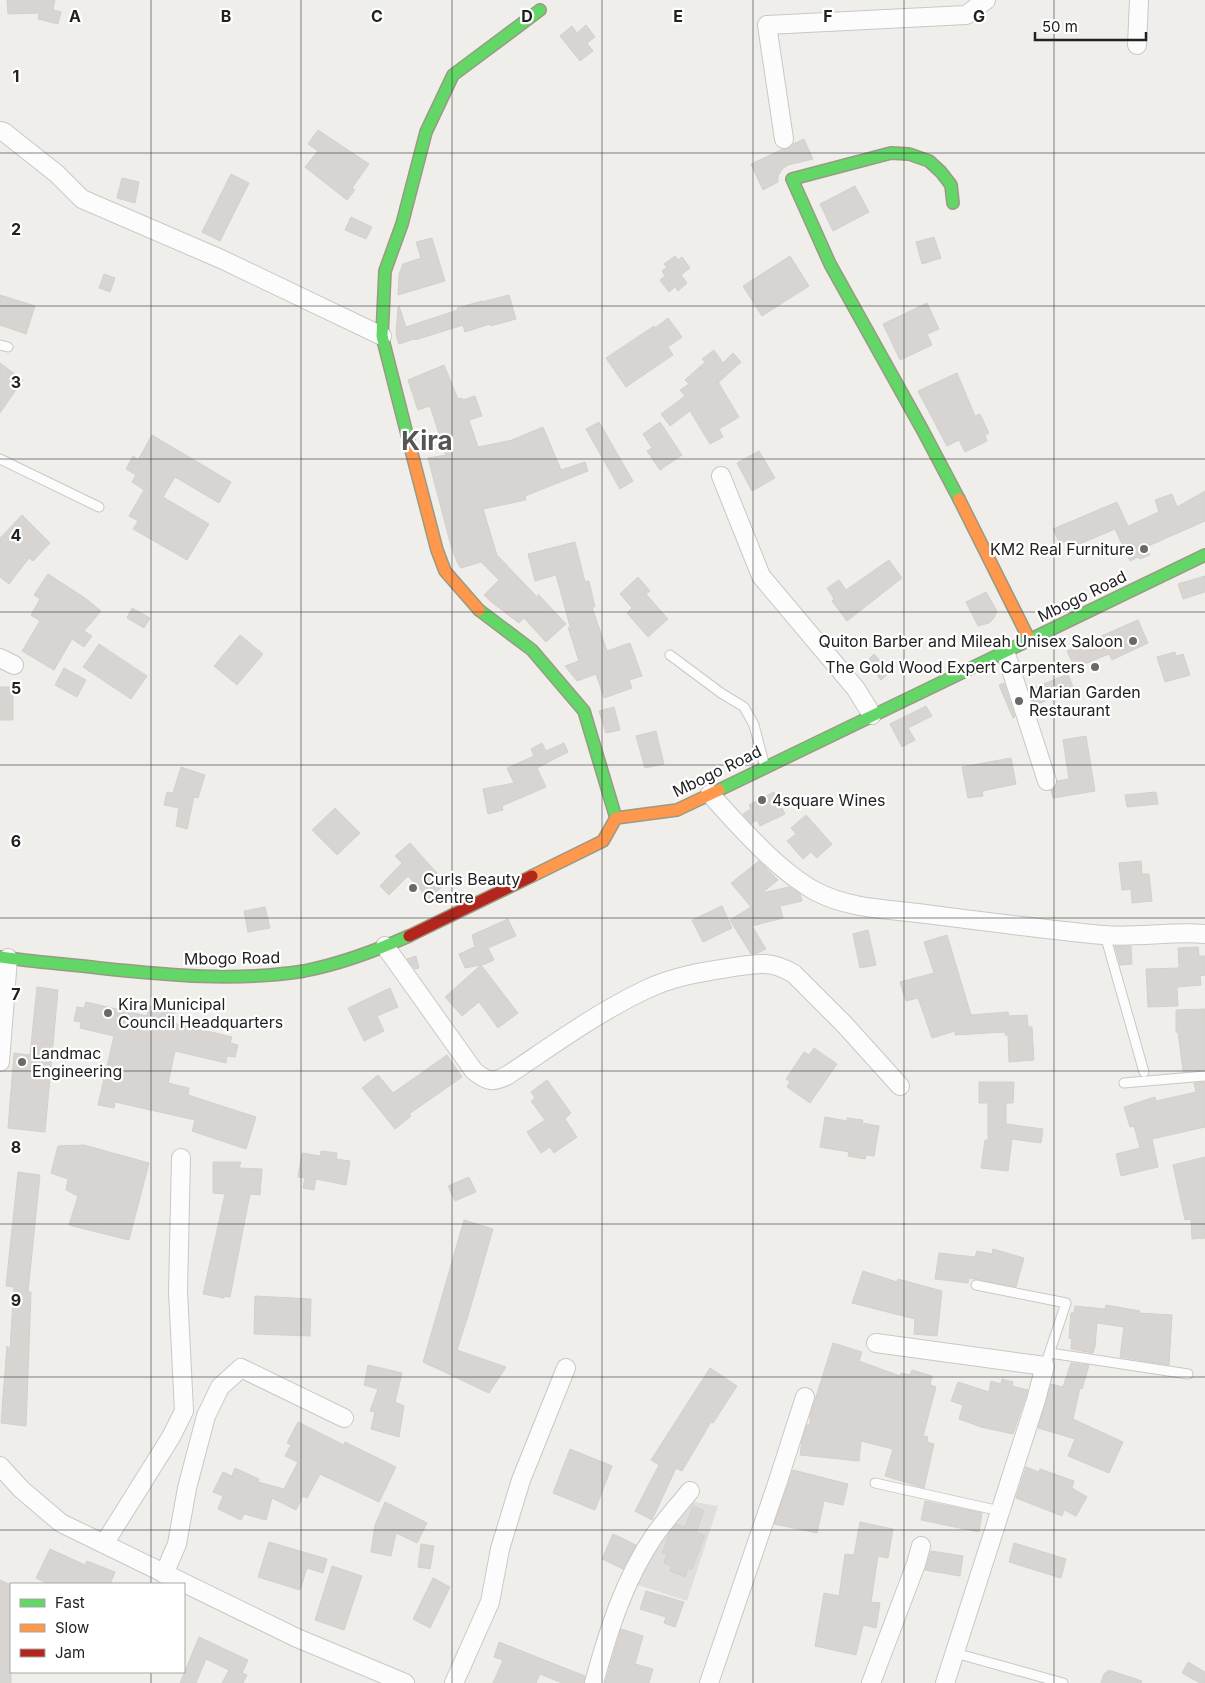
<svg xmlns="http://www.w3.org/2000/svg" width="1205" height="1683" viewBox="0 0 1205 1683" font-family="Inter,sans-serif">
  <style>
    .residential { fill: #dfdedc }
    .building { fill: #d7d4d2; stroke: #d3d0cc }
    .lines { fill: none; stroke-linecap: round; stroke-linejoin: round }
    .lane-casing { stroke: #c9c8c7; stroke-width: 11 }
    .street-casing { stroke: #c9c8c7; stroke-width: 20 }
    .fast-casing { stroke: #999a82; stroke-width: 14 }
    .slow-casing { stroke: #999a82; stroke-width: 14 }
    .jam-casing { stroke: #999a82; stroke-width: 14 }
    .lane { stroke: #fdfcfc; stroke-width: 9 }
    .street { stroke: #fdfcfc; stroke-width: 18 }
    .fast { stroke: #63d668; stroke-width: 11 }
    .slow { stroke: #ff974d; stroke-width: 11 }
    .jam { stroke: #b3261e; stroke-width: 11 }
    .grid { fill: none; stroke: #222; stroke-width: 1; stroke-opacity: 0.55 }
    .poi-dot { fill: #6a6968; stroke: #fff; stroke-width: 2 }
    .labels { text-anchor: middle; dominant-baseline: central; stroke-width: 4.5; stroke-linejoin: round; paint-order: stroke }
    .poi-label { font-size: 16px; fill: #222; stroke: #fff; text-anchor: start }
    .street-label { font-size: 16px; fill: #222; stroke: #fff }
    .town-label { font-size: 26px; font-weight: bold; fill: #555; stroke: #fff }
    .grid-label { font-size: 16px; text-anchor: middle; font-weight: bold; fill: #222; stroke: #fff; stroke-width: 4.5; stroke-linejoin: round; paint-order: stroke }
  </style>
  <rect width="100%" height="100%" fill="#f0eeeb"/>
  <path class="residential" d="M683 1500 718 1506 687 1601 629 1582Z"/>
  <path class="building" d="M7 0H55L53 10 61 12 58 24 38 19 39 13 8 14Z
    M586 25 595 37 587 43 593 51 580 61 560 36 572 26 577 33Z
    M318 130 369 164 352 188 355 190 347 200 305 167 318 151 308 144Z
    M804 139 813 159 788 165 782 169 778 176V182L763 190 751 164 783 149 790 148 793 144Z
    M231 174 249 183 220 241 202 232Z
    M122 178 139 182 135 203 117 198Z
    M855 186 869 212 833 231 820 204Z
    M351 217 372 227 366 239 345 230Z
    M934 237 941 258 922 264 916 242Z
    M432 238 445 281 398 295 399 274 403 264 421 258 416 242Z
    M675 256 678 260 682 257 690 268 681 275 687 283 678 291 675 287 669 292 660 280 665 276 662 271 667 267 664 264Z
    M790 256 809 286 762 316 743 286Z
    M104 274 115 278 110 292 99 288Z
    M0 295 35 306 26 334 0 325Z
    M509 295 516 319 491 326 490 324 465 332 463 325 415 340 414 339 399 344 396 335 398 307 399 306 406 327 458 310 457 308 482 301V302Z
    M927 303 939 329 927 334 932 345 900 360 883 324Z
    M668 318 682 337 668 347 673 355 626 387 606 358 654 326 655 328Z
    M714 350 723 363 733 353 741 362 719 382 717 380 739 417 719 429 723 437 710 444 690 411 670 426 661 414 685 396 680 390 689 384 685 380 705 362 702 359Z
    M0 363 23 380 0 413Z
    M444 365 458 399 462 398 463 400 475 396 482 416 469 420 478 447 512 440 543 427 561 470 585 462 588 471 525 496 526 500 483 509 497 555 539 599 538 594 566 624 546 642 524 618 519 623 490 601 484 595 499 580 481 562 461 568 458 564 451 546 428 458 446 455 430 406 418 410 408 380Z
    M957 373 975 416 980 414 989 433 985 435 987 441 965 452 959 440 947 446 918 391Z
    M599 422 633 481 620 489 586 429Z
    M660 422 682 455 660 470 647 451 652 448 643 434Z
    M152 435 231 482 219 503 175 477 163 497 209 524 187 560 133 529 138 521 129 516 144 490 132 482 136 475 126 469 133 456 138 460Z
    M759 451 775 478 752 491 737 463Z
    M1205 491V521L1146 547 1150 555 1140 559 1138 557 1130 561 1115 529 1070 548 1066 541 1060 544 1053 529 1117 502 1128 526 1159 512 1155 500 1172 494 1177 507Z
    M22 515 50 543 33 561 29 558 9 584 0 577V538Z
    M575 542 585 582 589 581 595 607H592L607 651 630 643 642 676 629 680 632 688 604 698 596 674 577 681 565 666 579 661 568 627 571 630 556 575 535 581 528 554Z
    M889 560 902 578 847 621 832 601 834 599 827 588 839 580 846 590Z
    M48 574 85 598 101 611 84 631 92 636 84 647 72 639 54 670 22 651 40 621 31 615 40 599 34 595Z
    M1205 576V592L1183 599 1178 584Z
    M638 577 650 591 646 594 668 619 648 637 627 613 632 608 620 594Z
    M986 592 997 611 994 618 989 623 978 626 966 602Z
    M132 608 150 618 144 628 127 618Z
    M1138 620 1148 643 1112 660 1109 654 1075 668 1067 651Z
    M240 635 263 654 237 685 214 666Z
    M99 644 147 676 131 699 83 667Z
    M1175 652 1176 656 1183 654 1190 675 1165 682 1157 657Z
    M874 654 890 672 881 680 866 662Z
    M64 668 86 680 77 697 55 685Z
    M1068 674 1073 687 1049 696 1050 699 1038 704 1039 708 1035 710 1029 690Z
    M1004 683 1015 717 1013 718 999 685Z
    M0 687H13V720H0Z
    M926 706 932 716 908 728 915 740 902 747 890 724Z
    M614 707 620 730 606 733 599 711Z
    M656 731 664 764 645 768 636 736Z
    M1086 736 1095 791 1053 798 1051 790 1055 788 1057 781 1069 779 1063 740Z
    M542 743 546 751 564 743 568 752 537 768 546 787 502 806 503 810 488 814 483 789 514 783 507 768 534 756 531 749Z
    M1011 758 1016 784 982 791 983 796 968 798 962 767Z
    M181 767 205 775 198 798 194 797 187 829 176 826 179 808 164 805 167 792 173 793Z
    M774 792 785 814 760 826 757 820 751 824 743 814 751 809 749 805Z
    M1156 792 1158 804 1127 807 1125 795Z
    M335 808 360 833 337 855 312 830Z
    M806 815 832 844 817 858 811 852 803 859 787 841 796 834 791 828Z
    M410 843 446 883 429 899 408 876 389 895 380 886 402 863 395 856Z
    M759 861 778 880 762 893 789 887 800 894 802 901 780 906 783 918 752 926 766 949 758 953 751 954 730 920 751 907 731 883Z
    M1141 861 1142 874H1149L1152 901 1132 903 1131 889 1122 890 1119 863Z
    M722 906 732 928 703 942 692 920Z
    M265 907 270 928 248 932 244 911Z
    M508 919 516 936 488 948 494 960 485 964 465 968 459 954 475 947 472 935Z
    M868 930 876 965 860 968 853 934Z
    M947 935 971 1015 1008 1012 1009 1016 1027 1015 1028 1027H1032L1034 1060 1009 1062 1008 1035H1005V1032L955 1035V1031L932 1038 918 998 906 1001 900 982 934 973 924 942Z
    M1115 946H1131L1132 964 1120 965Z
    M1198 947 1199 956H1205V975L1200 976 1201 985 1177 987 1178 1006 1148 1007 1146 969 1179 968 1178 948Z
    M416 956 419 968 415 969 407 959Z
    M481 965 518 1013 498 1028 479 1002 462 1016 445 997Z
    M37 987 58 990 45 1132 8 1128 14 1053 30 1055Z
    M390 988 398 1007 377 1016 384 1031 364 1041 348 1008Z
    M86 1002 147 1016 149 1006 175 1012 173 1023 232 1037 230 1043 238 1045 235 1057 227 1056 226 1063 175 1051 168 1083 189 1088 188 1095 256 1117 246 1149 192 1131 195 1120 115 1102 114 1108 98 1105 114 1036 80 1028 81 1022 74 1021 77 1007 84 1008Z
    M1205 1009V1070L1183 1071 1178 1032H1176V1010Z
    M814 1048 837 1064 810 1103 787 1087 790 1082 786 1079 804 1052 809 1055Z
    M447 1055 462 1077 409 1114 411 1116 395 1129 362 1088 378 1075 393 1093Z
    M547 1080 571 1113 565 1119 577 1137 554 1153 550 1147 541 1153 527 1132 545 1120 531 1101 535 1098 531 1092Z
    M979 1082H1014L1013 1103H1006V1124L1043 1129 1041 1143 1012 1139 1008 1171 981 1168 985 1140H988V1103H979Z
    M1205 1082V1127L1152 1139 1158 1167 1121 1176 1116 1154 1140 1148 1134 1126 1130 1127 1124 1107 1155 1097 1156 1101 1196 1092 1194 1083Z
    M825 1117 847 1121V1118L863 1120 862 1123 879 1126 874 1156 866 1155 865 1159 848 1156 849 1152 820 1147Z
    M84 1145 149 1163 129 1240 69 1225 78 1196 66 1190 68 1179 51 1173 58 1146Z
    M321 1151 337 1153 336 1159 350 1161 346 1185 316 1179 314 1190 303 1188 305 1178 298 1177 302 1153 320 1156Z
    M1205 1157V1238L1192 1239 1191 1219 1185 1220 1173 1165Z
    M213 1162H241L239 1168 262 1169 260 1195 250 1194 230 1297 224 1296V1298L203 1294 225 1194 213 1193Z
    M18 1172 40 1175 28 1292H31L26 1426 1 1423 7 1346 10 1349 14 1287 6 1286Z
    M469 1177 476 1192 455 1201 448 1186Z
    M464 1220 493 1229 468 1316 457 1350 506 1367 489 1393 423 1362Z
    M993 1249 1024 1258 1016 1287 969 1278 968 1283 935 1279 939 1253 975 1257 977 1251 992 1254Z
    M863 1271 897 1282 898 1279 942 1291 937 1336 914 1334 915 1319 852 1303Z
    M255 1296 311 1299 310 1336 254 1334Z
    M1106 1305 1140 1311 1139 1313 1172 1315 1169 1365 1120 1357 1124 1327 1097 1323 1095 1346 1093 1353 1071 1349 1072 1339 1069 1338 1071 1313H1074L1075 1306 1105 1309Z
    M833 1343 862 1352 859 1361 900 1376 901 1373 910 1375 912 1370 932 1376 930 1385 936 1387 923 1436 928 1437 927 1442 934 1444 924 1488 885 1476 893 1449 861 1441 859 1461 800 1455 802 1440 807 1425H810V1416Z
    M1071 1363 1089 1365 1082 1389 1080 1388 1073 1419 1123 1442 1109 1473 1068 1456 1075 1439 1038 1428 1051 1384 1063 1387Z
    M368 1365 402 1373 395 1402 404 1406 399 1437 371 1429 375 1412 370 1411 378 1389 364 1385Z
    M710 1368 737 1386 713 1423 711 1422 682 1471 676 1468 652 1520 635 1511 659 1465 651 1460Z
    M1002 1379 1013 1382 1012 1386 1028 1390 1013 1434 981 1427 959 1419 963 1405 951 1401 958 1382 989 1392 991 1381 1001 1384Z
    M298 1422 344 1445 345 1442 396 1467 379 1502 320 1474 307 1498 303 1496 296 1510 272 1498 266 1520 244 1514 241 1520 218 1509 223 1496 213 1492 223 1472 232 1476 235 1468 259 1479 258 1482 284 1489 298 1462 285 1456 291 1445 287 1443Z
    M570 1449 612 1466 595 1510 553 1493Z
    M1026 1467 1039 1472 1040 1469 1074 1481 1072 1488 1087 1497 1076 1516 1064 1510 1062 1516 1016 1498Z
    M793 1470 848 1484 843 1505 824 1501 817 1533 774 1524Z
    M925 1501 982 1513 979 1532 921 1520Z
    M385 1502 427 1523 417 1543 396 1533 391 1556 371 1552 375 1525Z
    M693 1506 704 1511 696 1532 705 1535 692 1569 688 1568 685 1577 670 1571 672 1566 664 1563 667 1554 662 1553 670 1532 676 1524 685 1527Z
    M860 1522 893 1529 888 1558 878 1556 871 1602 880 1603 876 1628 863 1625 856 1655 815 1646 824 1593 839 1596 845 1554 854 1555Z
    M613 1534 636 1545 623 1569 602 1559Z
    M269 1542 327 1559 323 1573 307 1568 300 1590 258 1577Z
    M1014 1543 1066 1559 1061 1578 1009 1562Z
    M421 1544 434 1546 430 1569 418 1567Z
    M50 1549 85 1565 87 1561 115 1572 110 1584H49L36 1578Z
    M931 1551 963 1556 960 1576 925 1570Z
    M332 1566 362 1576 344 1630 315 1620Z
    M433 1578 450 1587 430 1628 413 1619Z
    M0 1580 11 1585V1683H0Z
    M646 1591 684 1602 675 1627 664 1623 666 1617 640 1609Z
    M621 1629 643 1636 635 1664 653 1669 649 1683H605Z
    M199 1637 248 1660 242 1673 247 1675 243 1683H222L229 1670 206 1659 196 1683H180Z
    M499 1642 585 1676 584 1683H562L540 1674 536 1683H493L503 1660 494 1657Z
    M1188 1662 1205 1672V1683H1200L1182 1673Z
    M1109 1670 1142 1681 1141 1683H1101L1104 1674Z"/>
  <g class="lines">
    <g class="lane-casing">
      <path id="lane" d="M0 345 8 347
        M0 459 99 507
        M670 655 721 693 744 707 754 725 765 767
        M1105 935 1144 1072
        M1124 1083 1205 1076
        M976 1285 1066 1303 1045 1366
        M1050 1353 1188 1374
        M875 1483 1000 1511
        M955 1653 1063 1683"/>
    </g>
    <g class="street-casing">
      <path id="street" d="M1137 45 1139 0
        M0 131 4 132 57 174 82 199 221 259 382 336
        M784 139 767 25 966 15 986 0
        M721 476 761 576 856 689 872 715
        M1005 651 1047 781
        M0 658 14 665
        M710 794C739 826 777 870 815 891 847 908 883 909 918 913 980 921 1041 929 1103 935 1137 938 1171 931 1205 934
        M385 946 474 1071C488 1082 493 1083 508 1075 553 1045 598 1012 647 989 672 977 701 972 728 968 754 964 770 959 794 974L844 1024 900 1086
        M0 1062 8 958
        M876 1343 1045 1366 1036 1400 945 1683
        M0 1466 21 1489 61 1523 297 1638 405 1683
        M104 1544 171 1437 184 1411 178 1291 181 1158
        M164 1574 177 1544 187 1488 206 1416 220 1387 241 1368 344 1418
        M454 1683 490 1602 500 1549 521 1480 566 1368
        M594 1683C608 1632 624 1580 654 1536 665 1520 678 1506 690 1491
        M709 1683 778 1481 805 1397
        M871 1683 916 1564 921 1546"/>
    </g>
    <g class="fast-casing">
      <path id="fast" d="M953 203 951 185 941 172 929 161 909 154 891 153 792 179 830 264 922 429 959 499
        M410 446 382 336 385 271 402 224 426 132 453 75 540 10
        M479 610 532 650 584 711 616 818
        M719 790 1205 555
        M0 957C33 962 66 964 99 968 167 975 236 982 304 971 340 964 375 951 409 936"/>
    </g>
    <g class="slow-casing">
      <path id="slow" d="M410 446 437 550 445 571 479 610
        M959 499 1029 639
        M532 876 603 841 616 818 677 810 719 790"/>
    </g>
    <g class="jam-casing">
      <path id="jam" d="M409 936 532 876"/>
    </g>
    <use href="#lane" class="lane"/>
    <use href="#street" class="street"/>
    <use href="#fast" class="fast"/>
    <use href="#slow" class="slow"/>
    <use href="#jam" class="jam"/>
  </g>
  <path class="grid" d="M151 0V1584M301 0V1683M452 0V1683M602 0V1683M753 0V1683M904 0V1683M1054 0V1683M0 153H1205M0 306H1205M0 459H1205M0 612H1205M0 765H1205M0 918H1205M0 1071H1205M0 1224H1205M0 1377H1205M0 1530H1205M151 1672V1683"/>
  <g class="poi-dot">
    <circle cx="1144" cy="549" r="5"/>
    <circle cx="1133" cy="641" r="5"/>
    <circle cx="1095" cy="667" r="5"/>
    <circle cx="1019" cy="701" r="5"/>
    <circle cx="762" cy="800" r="5"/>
    <circle cx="413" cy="888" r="5"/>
    <circle cx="108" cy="1013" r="5"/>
    <circle cx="22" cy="1062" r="5"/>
  </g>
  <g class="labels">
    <g class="poi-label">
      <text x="1134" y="549" text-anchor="end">KM2 Real Furniture</text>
      <text x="1123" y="641" text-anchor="end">Quiton Barber and Mileah Unisex Saloon</text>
      <text x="1085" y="667" text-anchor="end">The Gold Wood Expert Carpenters</text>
      <text x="1029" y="692">Marian Garden<tspan x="1029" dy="18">Restaurant</tspan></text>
      <text x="772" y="800">4square Wines</text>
      <text x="423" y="879">Curls Beauty<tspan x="423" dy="18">Centre</tspan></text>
      <text x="118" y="1004">Kira Municipal<tspan x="118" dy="18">Council Headquarters</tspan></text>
      <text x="32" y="1053">Landmac<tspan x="32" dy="18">Engineering</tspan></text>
    </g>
    <g class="street-label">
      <text transform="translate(1082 596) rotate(-26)">Mbogo Road</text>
      <text transform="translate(717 771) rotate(-26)">Mbogo Road</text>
      <text transform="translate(232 958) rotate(-1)">Mbogo Road</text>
    </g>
    <g class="town-label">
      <text x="427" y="440">Kira</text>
    </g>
  </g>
  <g class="grid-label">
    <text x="75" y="22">A</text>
    <text x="226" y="22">B</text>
    <text x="377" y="22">C</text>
    <text x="527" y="22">D</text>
    <text x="678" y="22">E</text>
    <text x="828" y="22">F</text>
    <text x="979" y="22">G</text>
    <text x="16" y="82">1</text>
    <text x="16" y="235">2</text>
    <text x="16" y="388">3</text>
    <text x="16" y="541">4</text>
    <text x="16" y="694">5</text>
    <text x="16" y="847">6</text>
    <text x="16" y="1000">7</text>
    <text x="16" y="1153">8</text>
    <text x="16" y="1306">9</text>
  </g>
  <rect x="10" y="1583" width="175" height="90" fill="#ffffff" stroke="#a7a7a7"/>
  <rect x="20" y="1599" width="25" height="8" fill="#63d668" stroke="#a7a7a7"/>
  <text x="55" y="1608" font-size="15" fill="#222222">Fast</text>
  <rect x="20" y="1624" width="25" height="8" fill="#ff974d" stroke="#a7a7a7"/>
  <text x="55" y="1633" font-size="15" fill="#222222">Slow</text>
  <rect x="20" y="1649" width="25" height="8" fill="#b3261e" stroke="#a7a7a7"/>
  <text x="55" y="1658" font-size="15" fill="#222222">Jam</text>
  <path d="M1035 32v8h111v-8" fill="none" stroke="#222222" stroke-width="2.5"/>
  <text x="1042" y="32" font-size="15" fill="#222222" stroke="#ffffff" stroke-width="4" paint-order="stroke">50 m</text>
</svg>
